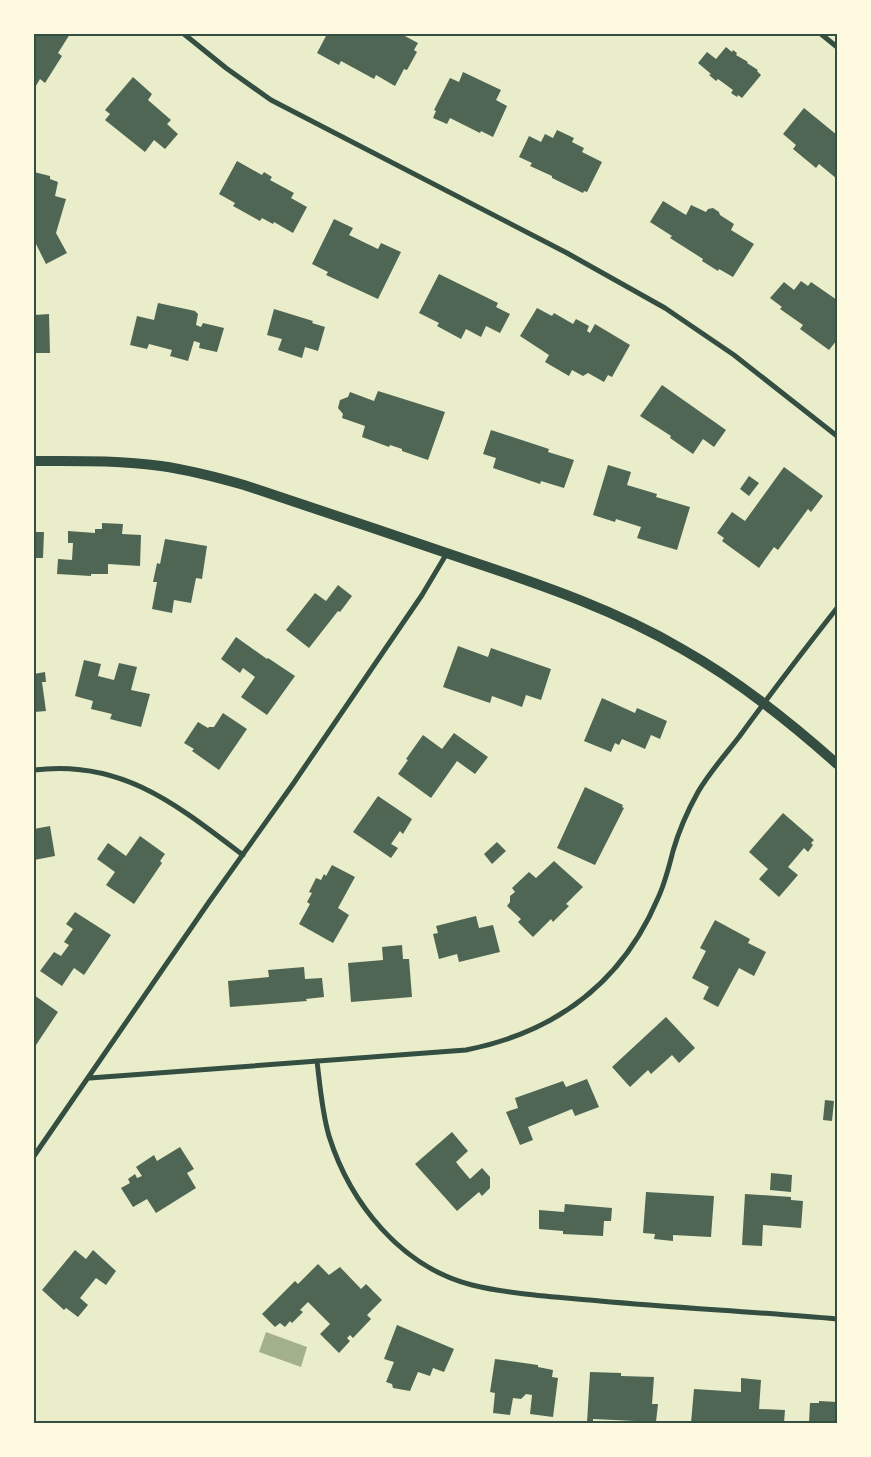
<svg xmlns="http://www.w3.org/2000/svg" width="871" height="1457" viewBox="0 0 871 1457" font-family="'PT Sans',sans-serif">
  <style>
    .water { fill: #a3b18a }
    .building { fill: #4f6655 }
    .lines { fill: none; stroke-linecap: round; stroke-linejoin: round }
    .minor { stroke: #344e41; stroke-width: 5 }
    .secondary { stroke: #344e41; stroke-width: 10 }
    .neatline { fill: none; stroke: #344e41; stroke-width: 2 }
  </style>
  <rect width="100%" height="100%" fill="#e9edc9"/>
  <path class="water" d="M266 1332 307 1347 301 1367 259 1352Z"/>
  <path class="building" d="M34 34H70L58 53 62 56 45 83 40 79 34 89Z
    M327 34H401L418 43 414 50 417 52 407 70 404 69 395 86 376 75 374 79 341 61 339 65 317 53Z
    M726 47 732 52 733 50 737 53 736 55 748 62 747 63 758 70 757 71 761 75 742 98 738 95 737 97 731 93 733 90 718 79 716 81 709 75 711 74 698 63 707 52 716 59Z
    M463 72 501 90 496 100 507 106 493 137 481 131 480 133 450 118 447 124 433 118 436 111 434 110 450 78 459 82Z
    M133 77 152 94 148 100 171 120 167 124 178 134 165 149 154 140 145 152 105 120 110 114 105 110Z
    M804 108 837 135V179L819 164 816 168 793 149 796 145 783 134Z
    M557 130 574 138 572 142 584 148 582 152 602 162 587 192 584 191 583 193 552 178V176L530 166 532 163 519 157 529 136 541 142 545 134 553 138Z
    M237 161 262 175 264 172 272 177 270 180 294 193 291 198 307 207 293 233 274 222 273 224 262 218 260 221 233 206 235 203 219 194Z
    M34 172 50 176V179L58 182 55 196 66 199 56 233 67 253 46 264 36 244 34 243Z
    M663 201 686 215 691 205 706 212 708 209 713 208 719 212 720 215 734 224 731 230 754 244 733 277 719 269 718 271 702 261 703 259 670 238 672 236 650 222Z
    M334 219 353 228 349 235 378 249 381 243 401 252 378 299 326 275 328 272 312 264Z
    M439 274 498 303 496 307 510 314 500 333 486 326 481 337 466 329 461 339 437 326 439 323 419 313Z
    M801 281 808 286 811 282 837 300V340L829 350 800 329 803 325 780 309 782 307 770 298 784 282 794 290Z
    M158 303 195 311 198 314 196 325 201 327 203 323 224 328 217 352 199 348 200 343 194 341 188 361 170 356 172 350 149 344 147 349 130 345 137 316 154 320Z
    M537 308 552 316 554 313 573 324 576 319 589 326 587 331 590 333 595 324 630 345 612 377 608 375 604 382 588 373 583 376 572 370 569 376 545 362 549 355 520 336Z
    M274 309 313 321 312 323 325 327 318 351 305 347 302 358 278 350 282 339 267 335Z
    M49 314 50 353H34V315Z
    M662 385 726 430 714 447 703 439 693 454 670 438 671 436 640 416Z
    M378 391 445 412 428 460 402 451V449L390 445 389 447 362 437 365 426 342 418 343 414 338 408 340 400 348 397 350 392 374 401Z
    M491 430 549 449 548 452 574 460 564 488 541 481 540 484 493 468 496 458 483 454Z
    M608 465 631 472 627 485 657 494 656 497 690 507 677 550 637 538 641 527 616 519 615 522 593 515Z
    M784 467 823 496 811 512 808 509 778 550 774 547 759 568 722 541 724 538 717 533 732 512 745 521Z
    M749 476 759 483 749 496 740 489Z
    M102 523 123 524 122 534 141 535 140 566 108 564V574H91V576L57 574 58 559 72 560 73 543H68V531L95 533V529H102Z
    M34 532H44L43 558H34Z
    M165 539 207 546 202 579 196 578 191 603 174 600 172 613 152 609 157 582H153L157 563 160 564Z
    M338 585 352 596 340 612 338 611 309 648 286 630 315 593 326 601Z
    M236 637 267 659 268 658 295 676 267 715 241 697 255 677 243 668 240 673 221 659Z
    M458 646 488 657 491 648 551 669 541 700 526 695 522 707 492 696 490 703 443 687Z
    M84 660 101 664 98 676 114 680 119 663 137 667 131 690 150 694 141 727 110 719 112 714 91 709 93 701 75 696Z
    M45 672 46 682H42L46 711 34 712V674Z
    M602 698 635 713 637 708 667 721 660 739 651 735 645 749 622 739 619 745 615 743 611 752 584 741Z
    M223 713 247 729 219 770 192 751 194 749 184 743 198 722 208 728 209 727H214Z
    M454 733 488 757 475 774 457 761 431 798 398 774 408 760 406 759 423 735 442 749Z
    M585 787 623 805 622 807 624 808 595 865 557 848Z
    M378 796 412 819 403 834 400 831 391 844 398 848 391 858 353 832Z
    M783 813 814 840 811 843 813 845 808 852 804 848 788 867 798 875 779 897 759 879 768 869 749 852Z
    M50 826 55 856 34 860V829Z
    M140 836 165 854 160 861 162 863 134 904 106 885 115 872 97 859 108 843 126 856Z
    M497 842 506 851 492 864 484 854Z
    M554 861 583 887 566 904 569 906 553 922 551 919 533 937 518 922 521 919 507 906 510 902V896L515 892 512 888 529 872 536 878Z
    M332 865 355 877 338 908 349 915 333 943 299 924 310 904 307 902 312 893 309 892 316 878 321 880 324 874 326 876Z
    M75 912 111 935 84 975 74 968 62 986 40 971 54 952 61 956 69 945 64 942 73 929 66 924Z
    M476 916 479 928 493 925 500 952 459 962 457 954 439 959 433 934 438 933 436 926Z
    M715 920 750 939 748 943 766 952 754 976 739 968 718 1007 703 999 709 987 692 978 706 951 700 948Z
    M402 945 403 959H409L412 997 351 1002 348 963 383 960 382 947Z
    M304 967 305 979 322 978 324 997 306 999 307 1001 230 1007 228 981 269 977 268 970Z
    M34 995 58 1012 34 1048Z
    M666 1017 695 1048 679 1063 672 1055 651 1074 648 1070 630 1087 612 1067Z
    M587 1079 599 1107 575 1116 572 1109 528 1127 533 1140 520 1145 506 1112 518 1108 515 1098 563 1081 566 1087Z
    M825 1100 834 1101 832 1121 823 1120Z
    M452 1132 468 1151 456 1162 459 1166 470 1179 482 1168 490 1177V1188L482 1196 479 1192 457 1211 415 1164Z
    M180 1147 194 1169 187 1173 196 1188 156 1213 147 1199 133 1207 121 1188 130 1183 128 1179 135 1174 137 1178 142 1176 136 1167 154 1155 157 1161Z
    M771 1173 792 1175 791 1192 770 1190Z
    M646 1192 714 1196 711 1237 673 1235V1241L654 1239 655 1234 643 1233Z
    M745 1194 791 1197V1200L803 1201 801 1228 763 1225 762 1246 742 1245Z
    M565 1204 612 1208 611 1221H604L603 1236 563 1234V1231L539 1229V1210L564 1212Z
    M75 1250 86 1259 93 1250 116 1271 106 1285 96 1278 80 1298 88 1305 78 1317 66 1308 64 1310 42 1290Z
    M318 1264 329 1275 340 1267 361 1289 366 1284 382 1300 367 1315 371 1319 353 1338 350 1335 347 1338 350 1341 339 1353 320 1334 330 1324 308 1302 300 1310 303 1312 292 1323 290 1321 285 1327 280 1323 275 1327 262 1314 295 1281 298 1284Z
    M397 1325 454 1349 444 1372 433 1368 430 1376 418 1372 410 1391 393 1388 392 1384 386 1382 394 1362 384 1359Z
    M495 1359 538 1365V1367L553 1370 552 1377 558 1378 553 1417 530 1414 532 1395 526 1394 521 1399 513 1398 510 1415 493 1413 495 1393 490 1392Z
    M590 1372 621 1373V1376L654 1377 652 1404H658L656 1422 593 1419V1423H587Z
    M741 1378 761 1380 759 1409 785 1410 784 1423 718 1422V1423H691L694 1389 741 1392Z
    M819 1401 837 1402V1423H809L810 1403H819Z"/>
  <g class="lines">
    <path class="minor" d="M184 34 226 68 271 100 567 253 665 308 734 355 837 436
      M821 34 837 47
      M34 770C122 759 177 805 243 855
      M317 1061C320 1086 322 1112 329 1136 350 1203 401 1267 472 1285 514 1295 557 1297 600 1301 679 1308 758 1312 837 1319
      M90 1078 466 1050C556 1032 622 983 658 898 665 883 669 867 673 851 679 830 688 810 698 792 709 773 725 755 739 737 771 693 804 650 837 608
      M34 1156 209 902 293 784 422 595 447 553"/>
    <path class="secondary" d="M34 461C76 461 119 460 161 466 189 470 216 477 244 485 320 510 397 536 473 562 545 586 617 611 682 649 739 681 789 721 837 764"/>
  </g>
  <rect width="871" height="1457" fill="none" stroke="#fefae0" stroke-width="70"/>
  <rect x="35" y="35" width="801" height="1387" class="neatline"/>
</svg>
